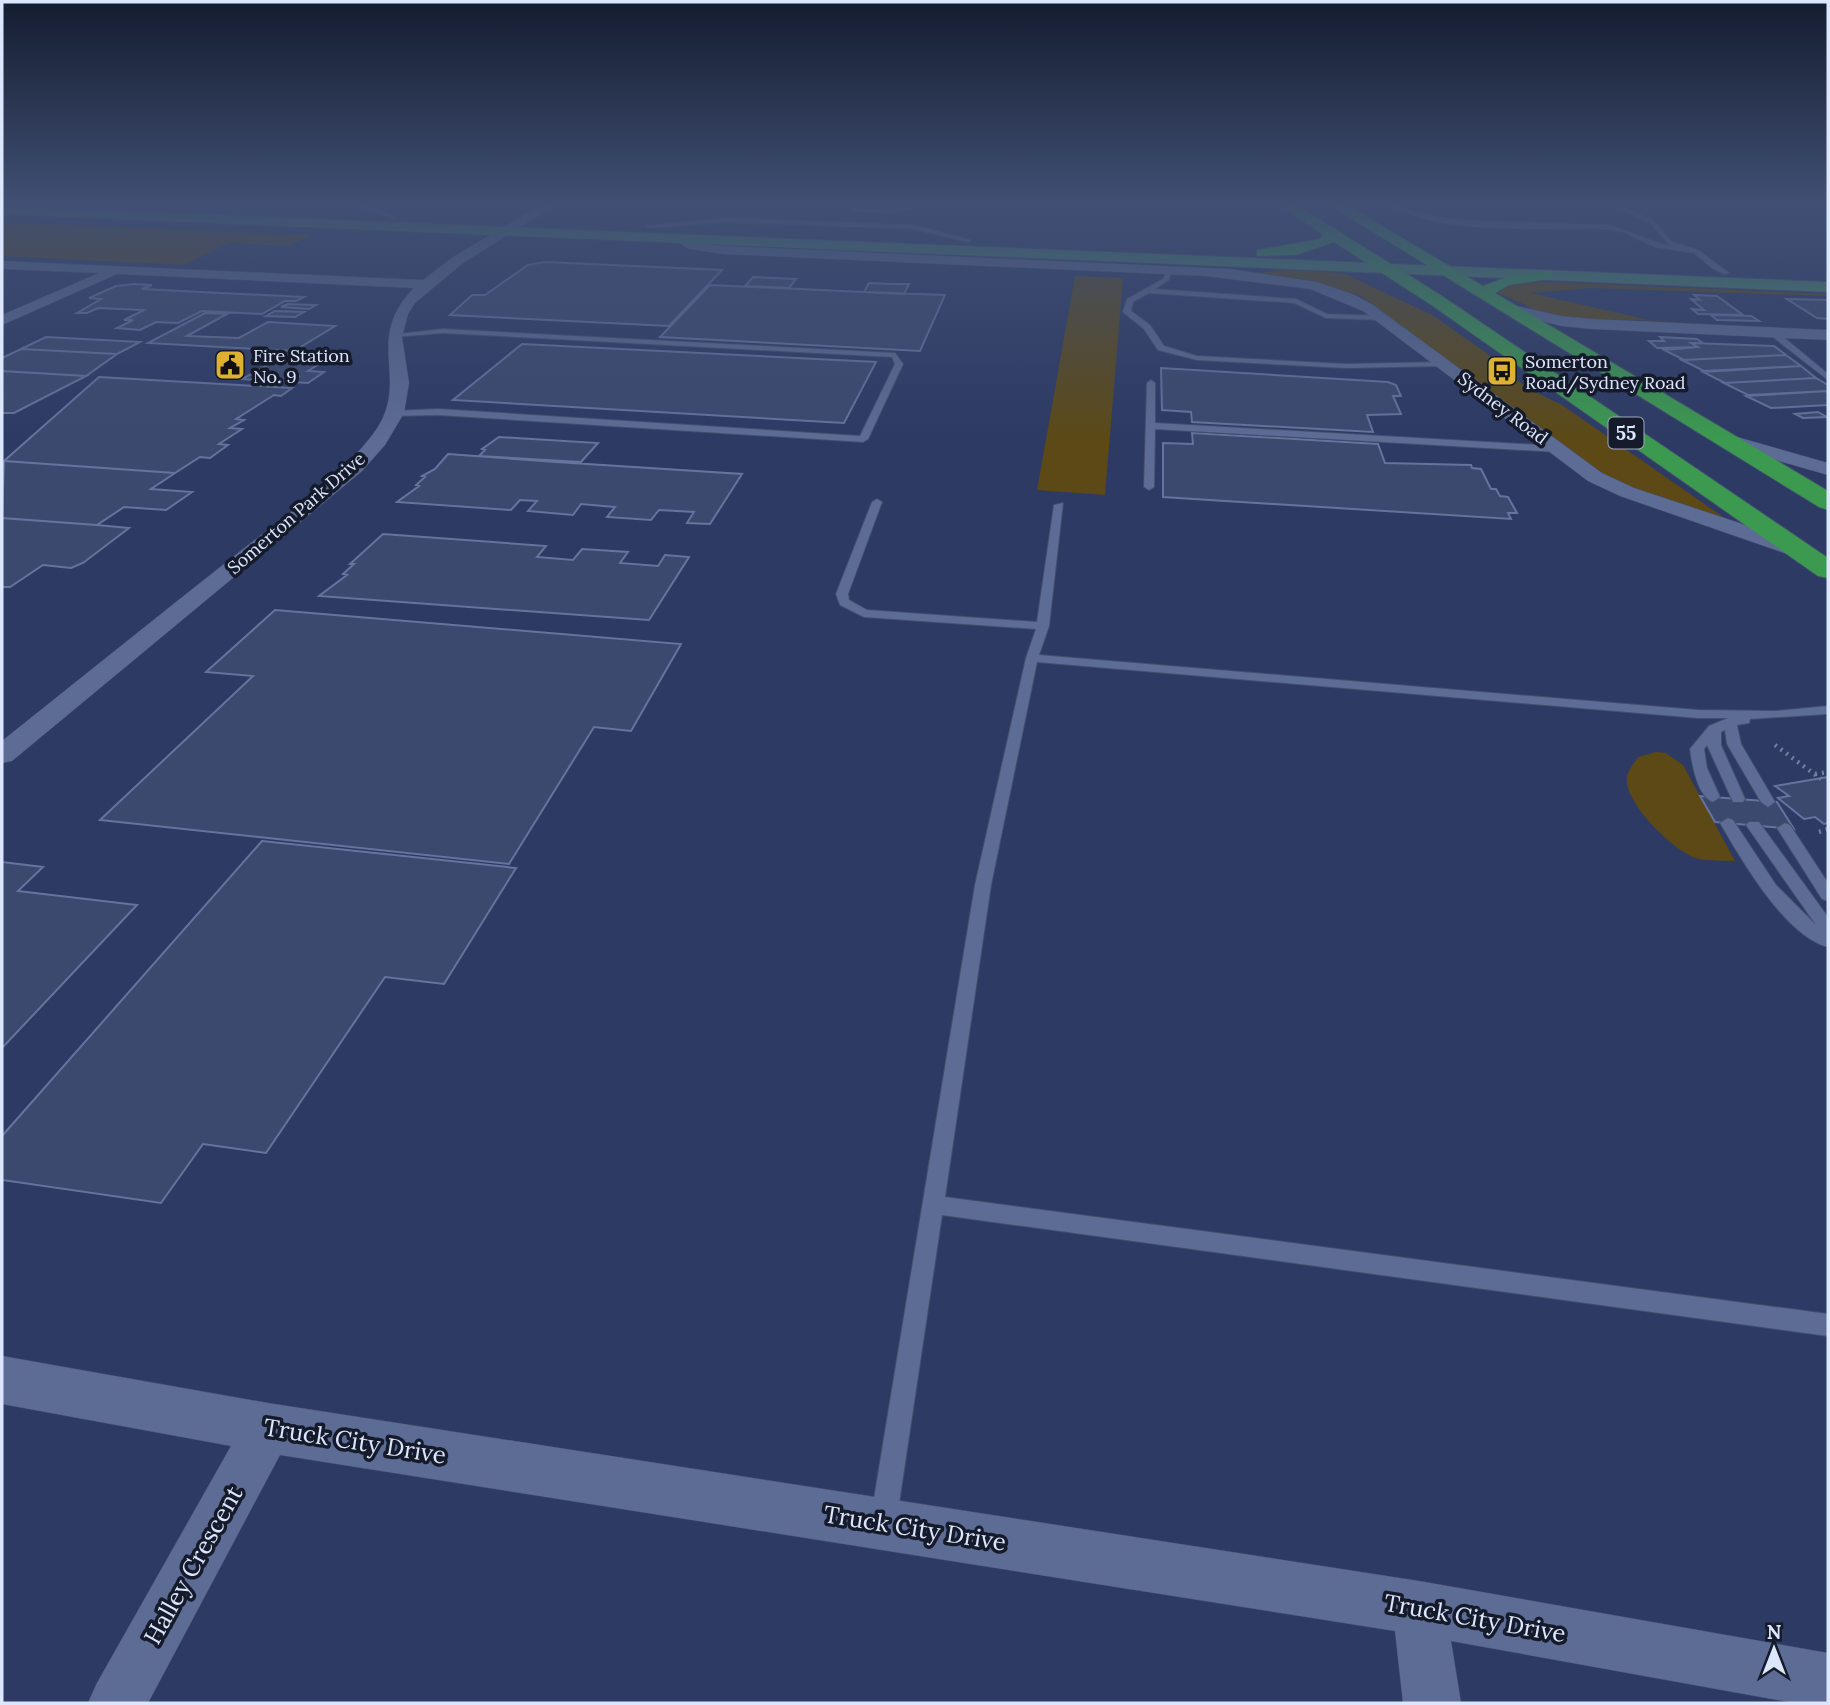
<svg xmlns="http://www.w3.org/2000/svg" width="1830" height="1705" viewBox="0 0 1830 1705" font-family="Lora,serif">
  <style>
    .built { fill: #2c3a64 }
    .green { fill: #5c4916 }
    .building { fill: #3b496f; stroke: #65749d; stroke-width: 2 }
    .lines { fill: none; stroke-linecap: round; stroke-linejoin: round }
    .lane-casing { stroke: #444e6d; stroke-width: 2 }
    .street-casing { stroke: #444e6d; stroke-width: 1 }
    .primary-casing { stroke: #444e6d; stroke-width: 2 }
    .highway-casing { stroke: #444e6d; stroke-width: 2 }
    .path { stroke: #74809e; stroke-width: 4.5; stroke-dasharray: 2 5; stroke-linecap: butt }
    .lane { fill: #5c6c94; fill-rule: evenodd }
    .street { fill: #5c6c94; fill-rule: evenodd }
    .primary { fill: #48886b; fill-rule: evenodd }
    .highway { fill: #3b9a4f; fill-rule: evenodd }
    .labels { text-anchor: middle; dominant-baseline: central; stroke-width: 7; stroke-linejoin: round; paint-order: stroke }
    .far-poi-label { font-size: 18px; fill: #dce6fd; stroke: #151b2b; text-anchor: start }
    .far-street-label { font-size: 18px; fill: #dce6fd; stroke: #151b2b }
    .shield { fill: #151b2b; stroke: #a0a9be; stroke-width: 2 }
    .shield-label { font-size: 19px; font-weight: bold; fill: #dce6fd }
    .near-street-label { font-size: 24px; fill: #dce6fd; stroke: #151b2b }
  </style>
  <rect width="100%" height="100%" fill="#253256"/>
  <path class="built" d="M2 201H1828V1703H2Z"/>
  <path class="green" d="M2 222 312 235 289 246 229 243 183 265 2 256Z
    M1297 269 1345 274 1432 315 1488 354 1503 370 1529 389 1562 405 1729 521 1651 496 1607 477 1361 296 1303 279 1239 275Z
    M1075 276 1123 278 1105 495 1037 490Z
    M1548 282 1828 294V296L1591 288 1531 293 1649 320 1702 322 1597 319 1700 324 1697 325 1580 320 1538 311 1496 292 1510 283Z
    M1656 752 1666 753 1683 765 1735 861C1723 860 1708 862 1696 858 1674 851 1623 802 1627 777 1628 771 1634 763 1638 757Z"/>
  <path class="building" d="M848 201H915L910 209 897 208 895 212 853 210 856 207 843 206Z
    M545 262 722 270 669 326 450 315 472 295H485L528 265Z
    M753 277 796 279 789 288 745 286Z
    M869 283 892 284H909L904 294 864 292Z
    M134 284 152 285 142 289 304 297 296 301H285L262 314 202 311 178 323 156 322 140 330 117 328 133 320H124L144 310 98 308 87 313H77L101 299 89 298 116 286Z
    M710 285 864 292 945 295 920 351 660 337Z
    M1694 295 1717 296 1743 315 1698 314 1692 309 1704 310 1691 299 1700 300Z
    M1787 299 1828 300V319L1817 318Z
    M288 304 316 305 309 309 281 307Z
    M275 311 304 312 295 317 266 316Z
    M205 313 227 314 187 336 239 338 268 322 335 326 294 351 148 343Z
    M1711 315 1751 316 1759 321 1717 320Z
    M46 337 140 342 117 354 21 349Z
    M1660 337 1697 339 1703 343H1691L1698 347 1657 348 1649 341H1664Z
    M1691 343 1774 346 1786 355 1684 360 1664 350 1698 347Z
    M522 344 876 362 844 423 453 400Z
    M21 349 117 354 86 376 2 371V358Z
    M291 352 335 354 308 371 324 372 308 383 291 382 300 376 287 382 242 379Z
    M1786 355 1801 366 1704 371 1682 360Z
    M1801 366 1816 378 1725 383 1703 372Z
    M1161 368 1388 382 1396 385 1401 396H1393L1401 414 1367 415 1373 432 1192 422 1191 412 1162 410Z
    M2 371 86 376 14 413H2Z
    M99 377 292 388 281 396 274 395 236 419 244 420 230 428 242 429 219 444 228 445 210 458 200 457 175 473 4 461Z
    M1816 378 1828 385V391L1748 395 1724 383Z
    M1828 391V405L1771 408 1746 396Z
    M1818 412 1827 417 1803 418 1795 414Z
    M1192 433 1378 444 1385 463 1471 465 1472 468 1481 469 1491 489H1496L1500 496 1508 497 1517 513H1508L1511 519 1163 497V443L1193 444Z
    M499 437 598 443 581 462 479 456 485 450 482 449Z
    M448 454 556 462 742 474 710 524 687 523 694 512 659 510 651 520 607 517 615 507 581 504 573 515 528 511 537 501 520 500 511 510 397 502 419 486 416 485 425 477 422 476 435 469Z
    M4 461 175 473 151 489 192 492 166 510 124 507 97 525 2 518Z
    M2 518 97 525 129 528 83 563 71 568 43 565 10 587H2Z
    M383 534 546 546 537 557 573 560 582 549 628 552 620 563 658 566 665 555 689 557 649 620 319 596 347 575 343 574 354 564H350Z
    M275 610 681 644 631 731 594 727 509 864 100 820 253 676 206 672Z
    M1828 777V823L1824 824 1815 817 1804 819 1778 798 1789 796 1775 786Z
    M1700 796 1777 802 1794 829 1715 822Z
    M262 841 516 868 444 984 385 977 266 1153 203 1144 161 1203 2 1180V1136Z
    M2 862 43 867 18 891 137 905 2 1048Z"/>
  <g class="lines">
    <g class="lane-casing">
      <path id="lane" d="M264 201 366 204 395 217 390 218 365 208Z
        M1381 201H1389L1408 210 1432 216 1461 220 1607 225C1630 230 1650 243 1674 246L1668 244 1650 223 1603 201H1611L1654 221 1672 242 1698 250 1729 273 1724 274 1712 268 1694 253 1655 247 1623 232 1607 229C1539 226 1441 238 1381 201Z
        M726 218 912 225 971 240 968 242 912 229 726 222 649 228 646 226Z
        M1168 270 1171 272 1169 280 1155 289 1296 299 1327 314 1381 316 1385 318 1381 320 1326 318 1294 303 1149 293 1133 302 1131 311 1150 325 1164 346 1197 356 1346 364 1443 362 1447 364 1443 366 1346 368 1197 360 1158 350 1144 329 1123 312 1127 299 1163 279Z
        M443 329 895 353 903 364 868 439 863 442 438 415 390 416 388 414 393 411 438 409 860 436 895 364 892 357 443 333 394 337 390 335Z
        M1769 330H1775L1828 374V380L1769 334Z
        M1151 380 1155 383V423L1557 446 1562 449 1557 452 1155 429 1154 487 1149 490 1144 487 1147 383Z
        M877 499 882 502 848 594 849 600 867 610 1037 622 1054 505 1063 503 1049 626 1039 655 1698 710 1776 711 1828 706V714L1750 719 1749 723 1737 725 1741 744 1775 802 1768 807 1761 802 1727 744 1725 730 1721 732V745L1745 799 1743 802H1733L1707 745 1704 749 1707 768 1720 797 1713 802C1697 796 1692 764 1690 749L1709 726 1728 718H1698L1037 662 991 885 945 1197 1828 1314V1336L942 1215 897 1517 893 1526 884 1530 875 1526 871 1517 975 885 1026 658 1036 629 864 617 840 605 836 594 872 502Z
        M1728 818 1733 820 1776 885 1816 925 1746 825 1749 822H1759L1828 917V947C1784 935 1742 860 1720 823Z
        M1785 823 1790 825 1828 883V901L1822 899 1777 828Z"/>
    </g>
    <g class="street-casing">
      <path id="street" d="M548 201H562L463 263 415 303 408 314 402 337 409 383 404 413 385 445 362 471 12 761 2 763V741C81 678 159 615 238 553 283 517 334 483 370 438 416 382 360 343 414 288L117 274 2 325V315L99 273 2 269V261L423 280 453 257Z
        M678 233 697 243 723 246 1230 269 1317 282 1355 295 1373 305 1602 473 1634 488 1806 545 1809 550 1806 555H1790L1620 496 1588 481 1363 311 1310 289 1205 276 723 254 689 249 674 240V234Z
        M1508 304 1561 316 1592 319 1828 330V340L1592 329 1561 326 1503 311 1501 308Z
        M1730 435 1828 463V475L1723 445 1721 441Z
        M2 1356 268 1403 1419 1581 1828 1653V1703H1794L1451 1641 1461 1703H1403L1395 1631 280 1455 148 1703H88L97 1683 231 1446 2 1404Z"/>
    </g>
    <g class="primary-casing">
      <path id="primary" d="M2 206 1828 282V292L2 214Z"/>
    </g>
    <g class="highway-casing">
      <path id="highway" d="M1273 201H1290L1442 296 1828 558V578L1818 576 1430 304 1334 242 1296 255 1257 256V250L1320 239 1322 234Z
        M1323 201H1340L1483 286 1512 275 1550 271 1552 275 1550 279 1509 285 1495 293 1828 491V510L1819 507Z"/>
    </g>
    <path class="path" d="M1775 745 1821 779
      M1815 774 1828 772
      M1819 832 1828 829"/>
    <use href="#lane" class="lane"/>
    <use href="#street" class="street"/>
    <use href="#primary" class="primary"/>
    <use href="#highway" class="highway"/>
  </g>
  <linearGradient id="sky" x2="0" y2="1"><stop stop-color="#141c2f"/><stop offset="0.46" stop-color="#404f73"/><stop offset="1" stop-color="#404f73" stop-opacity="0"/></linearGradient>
  <rect width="1830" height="440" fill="url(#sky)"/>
  <defs>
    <g id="civic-square" transform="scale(1.575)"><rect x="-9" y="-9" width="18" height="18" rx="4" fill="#deb133" stroke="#151b2b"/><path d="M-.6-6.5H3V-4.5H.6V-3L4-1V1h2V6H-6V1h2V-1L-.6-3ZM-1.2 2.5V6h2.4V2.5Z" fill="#111"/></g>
    <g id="bus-square" transform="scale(1.575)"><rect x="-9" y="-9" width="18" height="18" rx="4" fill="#deb133" stroke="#151b2b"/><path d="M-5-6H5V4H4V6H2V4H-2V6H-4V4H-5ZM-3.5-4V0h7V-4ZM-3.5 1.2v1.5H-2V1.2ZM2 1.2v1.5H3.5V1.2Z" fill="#111"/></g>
  </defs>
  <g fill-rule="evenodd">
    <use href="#civic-square" x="230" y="365"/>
    <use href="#bus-square" x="1502" y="371"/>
  </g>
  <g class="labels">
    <g class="far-poi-label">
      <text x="253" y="355">Fire Station<tspan x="253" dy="21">No. 9</tspan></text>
      <text x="1525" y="361">Somerton<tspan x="1525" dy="21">Road/Sydney Road</tspan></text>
    </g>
    <g class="far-street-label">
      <text transform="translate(1503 408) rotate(37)">Sydney Road</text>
      <text transform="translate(296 513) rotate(-41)">Somerton Park Drive</text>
    </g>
    <rect class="shield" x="1608.5" y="417.5" width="35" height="31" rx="5"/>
    <g class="shield-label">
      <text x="1626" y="433">55</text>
    </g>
    <g class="near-street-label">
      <text transform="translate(355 1441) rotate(9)">Truck City Drive</text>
      <text transform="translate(915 1528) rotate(9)">Truck City Drive</text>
      <text transform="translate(193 1565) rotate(-61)">Halley Crescent</text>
      <text transform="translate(1475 1618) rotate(10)">Truck City Drive</text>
    </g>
  </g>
  <rect width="1830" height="1705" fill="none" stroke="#dce6fd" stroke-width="7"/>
  <g transform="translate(1774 1649)" stroke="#151b2b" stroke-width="5" paint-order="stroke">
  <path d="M0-5L12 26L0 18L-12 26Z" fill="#dce6fd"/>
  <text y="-10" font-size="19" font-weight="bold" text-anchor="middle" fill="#dce6fd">N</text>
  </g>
</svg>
